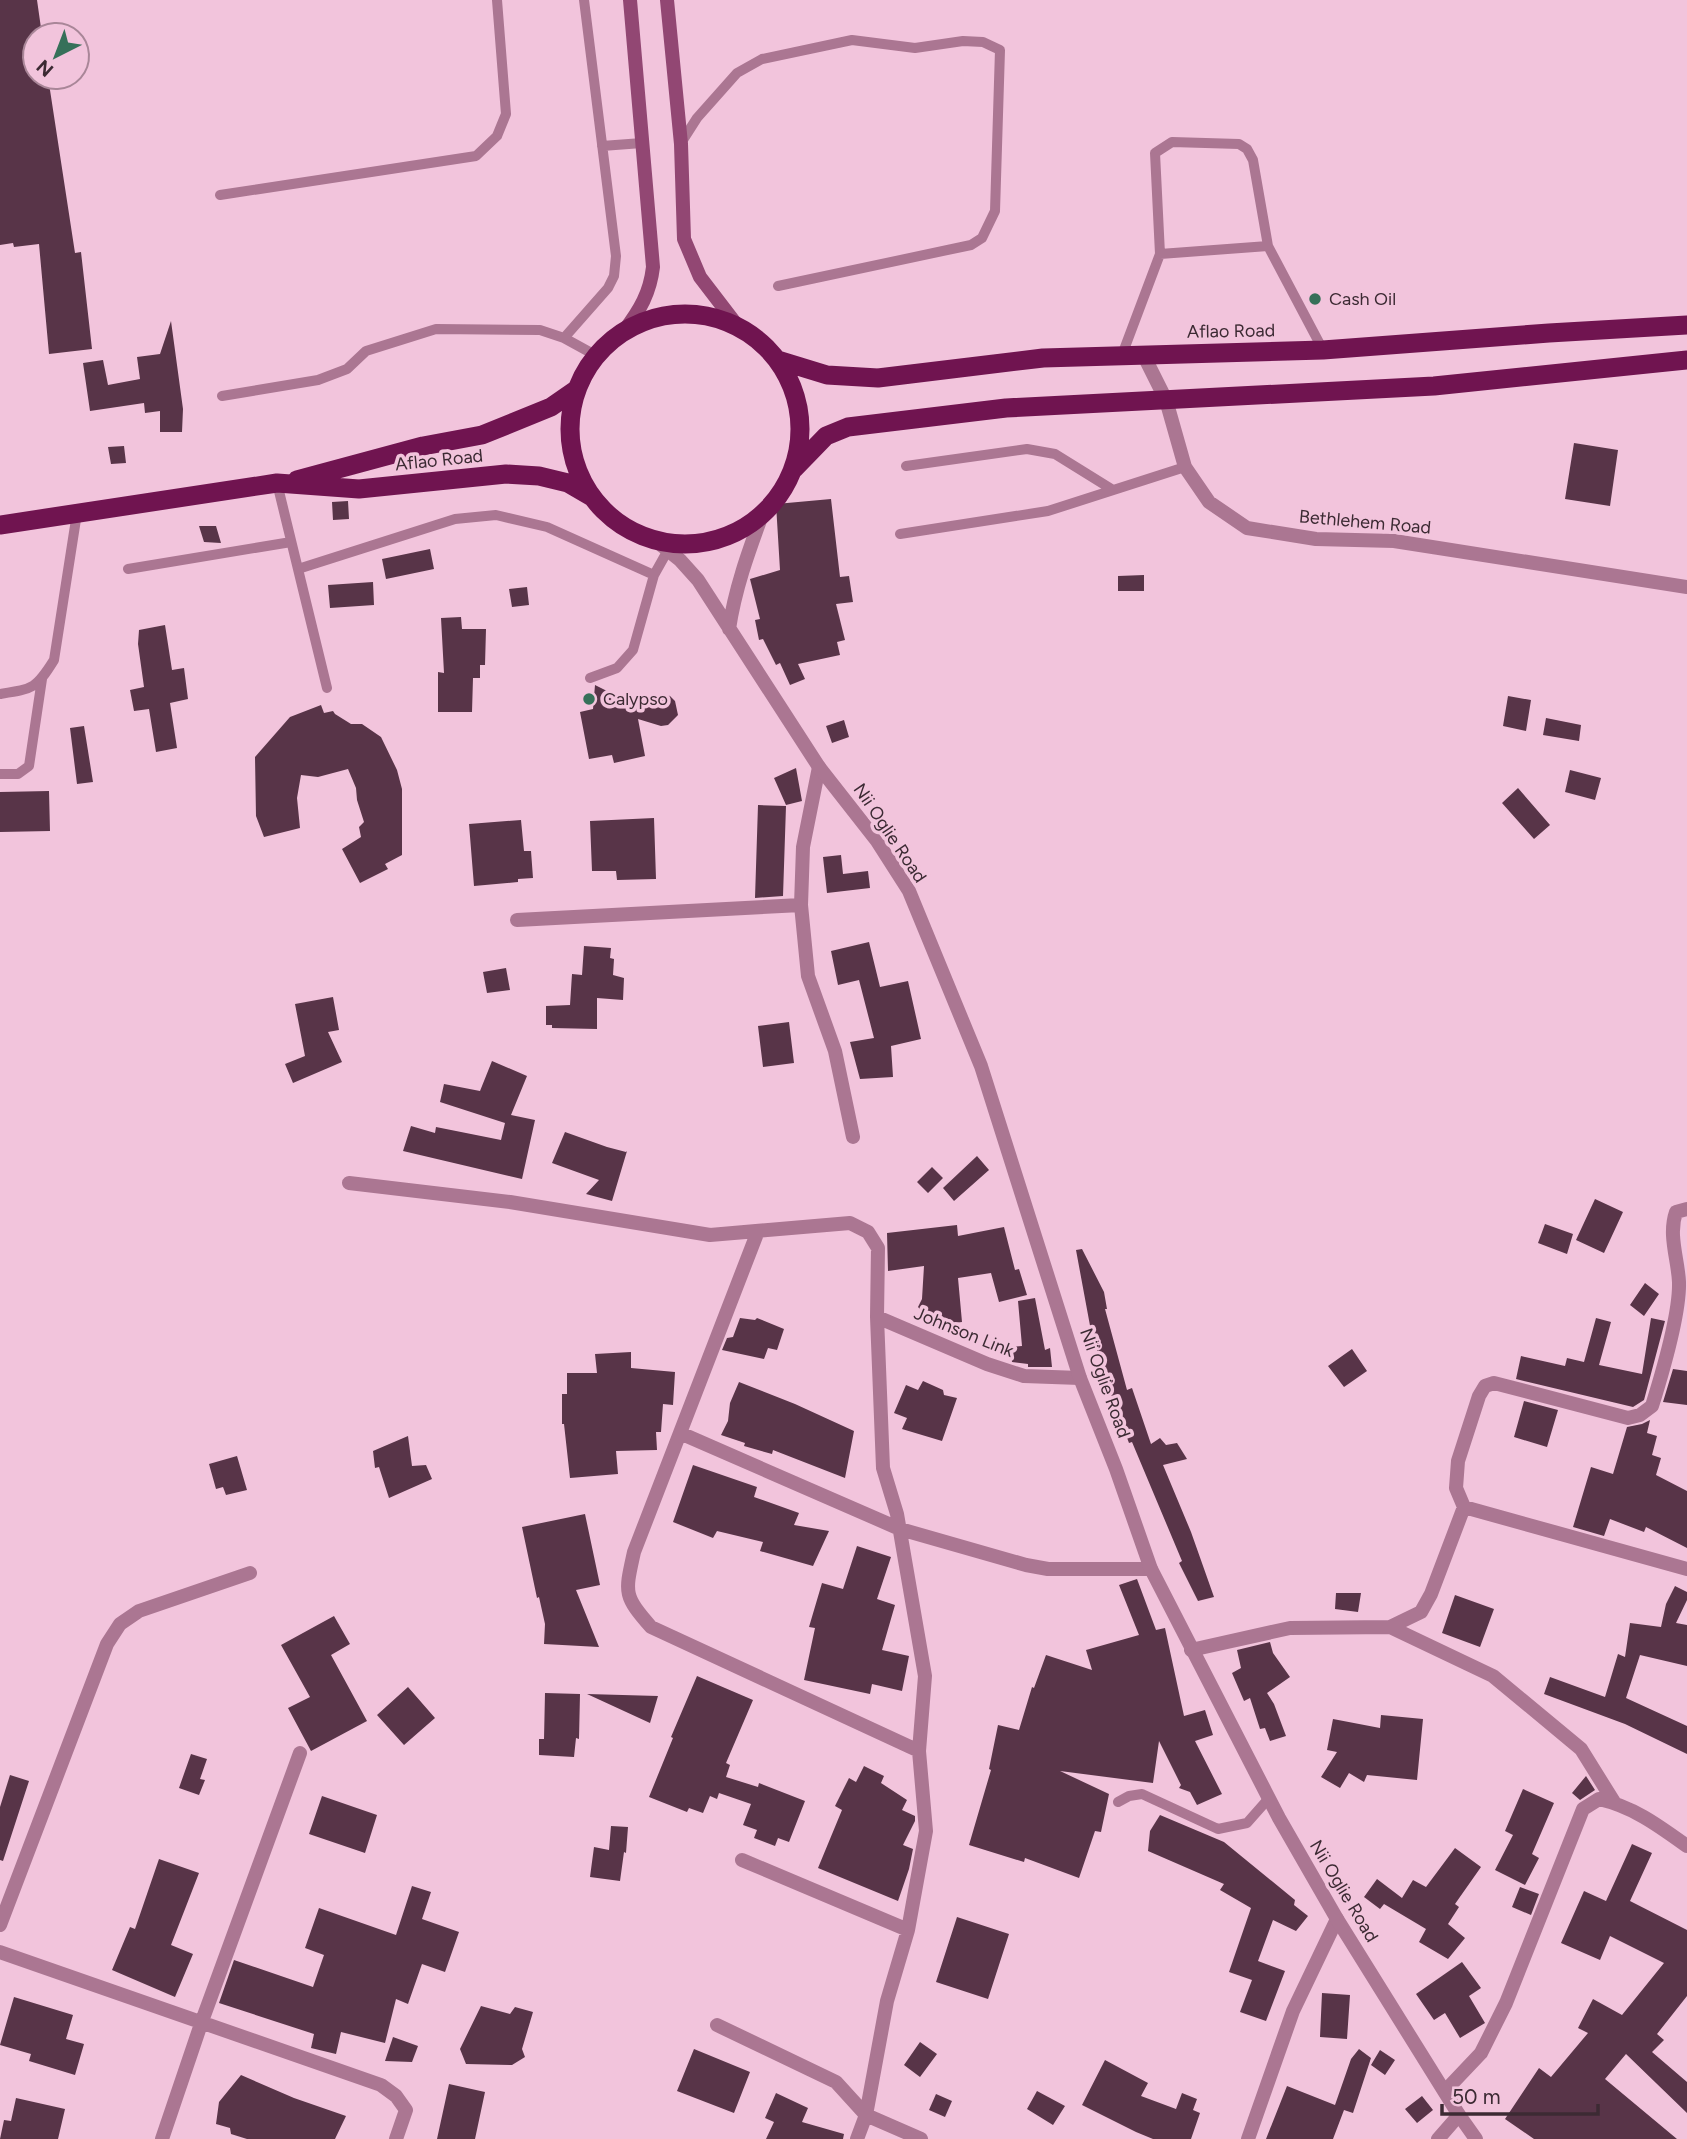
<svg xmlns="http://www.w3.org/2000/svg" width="1687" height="2139" viewBox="0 0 1687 2139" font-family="Figtree,sans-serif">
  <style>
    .building { fill: #583448 }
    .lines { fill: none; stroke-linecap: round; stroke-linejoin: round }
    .service { stroke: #ab7692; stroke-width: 10 }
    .minor { stroke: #ab7692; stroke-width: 14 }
    .tertiary { stroke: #ab7692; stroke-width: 14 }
    .secondary { stroke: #924773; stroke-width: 14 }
    .trunk { stroke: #701450; stroke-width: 19 }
    .poi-dot { fill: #367059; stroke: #f2c4dc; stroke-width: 2.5 }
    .labels { text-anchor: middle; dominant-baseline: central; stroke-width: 7; stroke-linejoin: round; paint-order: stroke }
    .poi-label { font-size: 18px; fill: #3c2a33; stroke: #f2c4dc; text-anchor: start }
    .street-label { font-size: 18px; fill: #3c2a33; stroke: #f2c4dc }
  </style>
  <rect width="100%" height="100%" fill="#f2c4dc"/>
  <path class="building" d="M0 0H37L42 35H35V77H48L75 253 81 252 92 349 49 354 39 244 14 247 13 243 0 245Z
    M171 321 183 409 182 432H160V411L145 413 144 403 90 411 83 363 103 360 108 385 140 379 137 357 160 354Z
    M1574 443 1618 450 1610 506 1565 499Z
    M124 446 126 463 111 464 108 447Z
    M831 499 840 577 849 576 853 602 836 604 845 640 837 642 840 655 798 664 805 679 790 685 780 663 776 665 763 639 759 640 755 620 760 619 750 579 780 570 776 504Z
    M348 501 349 519 333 520 332 502Z
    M199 526H216L221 543 204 542Z
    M430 549 434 569 386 579 382 559Z
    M1144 575V591H1118V576Z
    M373 582 374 605 330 608 328 585Z
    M527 587 529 605 512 607 509 589Z
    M461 617 462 629H486L485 665H480V678H473L472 712H438V672L444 673 441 618Z
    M165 625 172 670 184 668 188 699 170 703 177 748 156 752 149 709 134 711 130 690 144 687 138 644 139 630Z
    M595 685 607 691 616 705 663 694 670 696 675 701 678 715 668 725 661 726 638 719 645 756 614 763 612 755 589 759 580 712 593 709Z
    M1508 696 1531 700 1526 731 1503 726Z
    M321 705 324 713 333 711 335 714 351 724H362L381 737 397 770 402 789V855L385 864 388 869 360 883 342 849 361 837 359 827 364 822 357 800 356 788 348 769 318 777 301 775 297 798 300 828 264 837 256 816 255 757 290 717Z
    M1546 718 1581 725 1579 741 1543 735Z
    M844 720 849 737 832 743 826 726Z
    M84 726 93 782 77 784 70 728Z
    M796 768 802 801 786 805 774 778Z
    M1570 770 1601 778 1595 800 1565 792Z
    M1518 788 1550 825 1534 839 1502 803Z
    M49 791 50 831 0 832V792Z
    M758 805 786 806 783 896 755 898Z
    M654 818 656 879 617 880 616 871H592L590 821Z
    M521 820 524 851H531L533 878 518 879V882L474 886 469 824Z
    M841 855 843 874 868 871 870 888 827 893 823 857Z
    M869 942 880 987 908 981 921 1039 891 1046 893 1077 860 1079 850 1042 874 1038 859 980 838 985 831 951Z
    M584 946 611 948 610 958 614 959 613 975 624 978 623 1000 597 998V1029L552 1028V1025H546V1006L570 1005 572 974 582 975Z
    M506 968 510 990 487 993 483 972Z
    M333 997 339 1030 328 1032 342 1062 293 1083 285 1064 305 1056 295 1004Z
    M789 1022 794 1063 763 1067 758 1026Z
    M492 1061 527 1076 511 1115 535 1120 522 1179 403 1151 411 1126 435 1133 436 1127 501 1140 505 1123 440 1102 444 1084 480 1091Z
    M565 1132 607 1147 626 1152 627 1151 612 1201 586 1194 599 1180 552 1163Z
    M977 1156 989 1170 954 1201 943 1188Z
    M932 1167 943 1178 928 1193 917 1182Z
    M1595 1199 1623 1212 1604 1253 1576 1240Z
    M1545 1224 1573 1234 1567 1254 1538 1243Z
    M957 1225 958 1236 1004 1227 1015 1270 1019 1269 1027 1295 999 1302 991 1273 958 1278 962 1322 926 1326V1316L918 1307 922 1299 924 1266 888 1271 887 1233Z
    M1082 1249 1104 1292 1107 1309H1105L1127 1390 1132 1388 1151 1444 1160 1438 1166 1445 1177 1443 1187 1459 1163 1465 1191 1532 1214 1597 1198 1601 1179 1563 1182 1561 1132 1442 1129 1443 1109 1390 1091 1331 1076 1250Z
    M1645 1283 1659 1294 1644 1316 1630 1305Z
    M1035 1298 1045 1350 1050 1348 1052 1367H1028V1364L1012 1362 1010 1347 1022 1346 1018 1301Z
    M740 1318 755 1320 757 1318 784 1329 777 1350 768 1348 764 1359 722 1350 727 1338 733 1337Z
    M1596 1318 1611 1322 1599 1365 1642 1374 1651 1318 1665 1321 1644 1400 1633 1407 1516 1379 1521 1356 1565 1366 1567 1358 1584 1362Z
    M1352 1349 1367 1371 1344 1387 1328 1366Z
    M631 1352V1368L675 1372 673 1405 663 1404 661 1432H656L657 1450 616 1451 618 1474 570 1478 564 1424H562V1394H567V1373H597L595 1354Z
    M1673 1369 1687 1371V1405L1663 1402Z
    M923 1381 943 1390 944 1395 957 1398 942 1441 902 1429 907 1418 894 1413 906 1385 918 1390Z
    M739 1382 795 1404 854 1431 845 1478 773 1450 772 1454 744 1446 745 1443 721 1435 728 1421 730 1403Z
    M1524 1401 1558 1410 1547 1447 1514 1437Z
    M1650 1420 1647 1433 1657 1436 1652 1455 1661 1458 1656 1475 1687 1491V1548L1646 1527 1644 1532 1610 1519 1604 1536 1573 1527 1591 1467 1613 1474 1627 1427 1642 1424Z
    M408 1436 412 1466 426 1465 432 1479 389 1498 379 1467 375 1468 373 1451Z
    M237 1456 247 1490 226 1495 223 1487 216 1489 209 1464Z
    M693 1465 757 1487 754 1497 799 1513 794 1525 829 1531 813 1566 760 1551 763 1542 717 1531 713 1538 673 1522Z
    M585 1514 600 1585 576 1590 599 1647 544 1644 545 1624 539 1597 537 1598 522 1527Z
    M857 1546 891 1557 877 1599 895 1605 882 1650 909 1656 902 1691 872 1684 870 1694 804 1680 815 1628 809 1627 822 1583 843 1589Z
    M1137 1579 1156 1630 1165 1628 1184 1716 1205 1710 1213 1735 1195 1741 1222 1794 1197 1805 1190 1792 1179 1788 1181 1785 1159 1741 1153 1783 1060 1771 1109 1794 1101 1832 1095 1831 1079 1878 1025 1858 1024 1862 969 1845 991 1770 989 1769 998 1725 1019 1730 1032 1687 1034 1688 1046 1655 1092 1670 1086 1650 1139 1635 1119 1585Z
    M1675 1586 1687 1592V1600L1676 1623 1687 1625V1666L1640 1655 1626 1698 1687 1726V1754L1625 1724 1544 1694 1550 1677 1605 1697 1618 1654 1625 1657 1630 1623 1661 1627 1666 1604Z
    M1336 1593H1361L1358 1612 1335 1609Z
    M1455 1595 1494 1609 1480 1647 1442 1633Z
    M334 1616 350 1644 331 1655 367 1721 311 1751 288 1708 310 1697 281 1645Z
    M1270 1642 1273 1653 1290 1677 1267 1693 1274 1704 1286 1736 1270 1741 1265 1728 1260 1729 1250 1698 1244 1701 1232 1673 1241 1668 1237 1650Z
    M697 1676 753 1700 726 1763 730 1765 726 1777 758 1787 759 1783 805 1801 789 1842 778 1838 775 1846 754 1838 757 1830 743 1825 751 1804 719 1793 717 1799 710 1796 703 1813 689 1808 687 1812 649 1797 673 1738 671 1737Z
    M408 1687 435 1718 404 1745 377 1715Z
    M545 1693 580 1694 579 1739 576 1738 574 1757 539 1755V1739H544Z
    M587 1694 658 1696 650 1723Z
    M1381 1715 1423 1719 1417 1780 1367 1775 1364 1782 1349 1773 1340 1788 1321 1777 1337 1752 1327 1750 1333 1719 1380 1728Z
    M191 1754 207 1759 200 1779 205 1780 199 1795 179 1788Z
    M864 1766 884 1776 881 1783 907 1800 902 1810 915 1816V1821L903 1845 913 1849 909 1869 898 1901 818 1868 842 1810 835 1806 849 1778 856 1782Z
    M10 1775 29 1781 3 1861 0 1860V1807Z
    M1586 1776 1595 1790 1580 1800 1572 1793Z
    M1523 1789 1554 1803 1532 1854 1539 1858 1525 1885 1495 1870 1513 1835 1505 1831Z
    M322 1796 377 1815 365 1853 309 1834Z
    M1160 1815 1224 1842 1295 1900 1294 1905 1308 1916 1296 1931 1273 1920 1258 1961 1285 1971 1266 2021 1240 2012 1252 1980 1229 1972 1251 1908 1220 1890 1224 1884 1148 1851 1150 1831Z
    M611 1826 628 1827 626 1853 624 1852 620 1881 590 1877 594 1847 609 1850Z
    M1632 1844 1652 1853 1630 1901 1687 1930V1996L1657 2034 1664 2040 1652 2052 1687 2082V2113L1626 2054 1605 2079 1677 2139H1534L1505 2119 1539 2068 1551 2077 1588 2033 1578 2028 1593 1999 1622 2015 1664 1963 1610 1936 1600 1960 1561 1943 1584 1891 1606 1901Z
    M1455 1848 1481 1867 1455 1904 1459 1907 1448 1924 1465 1938 1448 1959 1419 1942 1426 1929 1384 1904 1380 1909 1364 1897 1377 1879 1402 1898 1413 1880 1426 1887Z
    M159 1859 199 1873 171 1945 193 1954 175 1997 112 1970 130 1927 135 1929Z
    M412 1886 431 1892 422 1919 459 1932 445 1972 422 1964 408 2004 396 1999 385 2043 341 2032 336 2054 311 2048 314 2034 219 2003 234 1960 313 1987 324 1955 305 1948 319 1908 396 1935Z
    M1520 1887 1539 1894 1531 1915 1512 1907Z
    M957 1917 1009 1934 988 1999 936 1982Z
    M1462 1962 1481 1988 1469 1996 1485 2023 1460 2038 1445 2013 1434 2020 1416 1994Z
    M1322 1993 1350 1995 1347 2039 1320 2037Z
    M14 1997 73 2015 66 2039 84 2044 75 2075 29 2061 31 2054 0 2045Z
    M481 2006 510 2014 515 2007 533 2012 522 2049 525 2057 512 2065 466 2064 460 2049Z
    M393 2037 418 2046 412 2062 385 2061Z
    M920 2042 937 2054 920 2077 904 2065Z
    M694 2049 750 2072 734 2113 677 2091Z
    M1359 2049 1371 2058 1353 2113 1344 2110 1333 2139H1266L1287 2086 1335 2105 1351 2059Z
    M1380 2050 1395 2060 1385 2075 1371 2065Z
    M1105 2060 1148 2083 1141 2096 1176 2109 1182 2093 1197 2099 1193 2110 1200 2113 1191 2139H1153L1136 2132 1082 2105Z
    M241 2075 294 2098 346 2116 335 2139H247L231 2134 230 2128 216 2124 219 2102Z
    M449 2084 485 2092 475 2139H437Z
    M1037 2091 1065 2106 1053 2125 1027 2109Z
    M776 2093 808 2108 802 2122 844 2134 843 2139H766L774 2122 765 2118Z
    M936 2094 952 2101 945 2117 929 2110Z
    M1422 2096 1433 2110 1417 2123 1405 2109Z
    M16 2098 65 2109 58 2139H0L4 2120 11 2121Z"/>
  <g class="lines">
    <path class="service" d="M681 143 697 118 737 73 762 59 852 40 915 48 963 41 983 42 1000 50 995 211 982 238 971 245 778 286
      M602 146 642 143
      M220 195 476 156 497 136 506 114 497 0
      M1160 254 1155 153 1172 142 1239 144 1247 149 1253 160 1268 246
      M564 338 608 288 614 276 616 256 584 0
      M1122 355 1160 254 1268 246 1323 350
      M222 396 318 380 347 369 366 351 436 329 540 330 564 338 595 355
      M906 466 1027 449 1055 454 1113 490
      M277 483 327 688
      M900 534 1048 511 1185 467
      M128 569 291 542
      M298 569 455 519 496 515 547 527 654 575
      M590 678 617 668 633 650 654 575 668 550
      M0 694C33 689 36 689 54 660L77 513
      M0 774H18L29 766 42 679
      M1118 1802 1129 1796 1142 1794 1218 1829 1247 1823 1269 1798"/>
    <path class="minor" d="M1143 354 1166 400 1185 467 1209 502 1247 528 1316 539 1394 541 1687 587
      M819 767 803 847 801 905 808 976 835 1051 853 1137
      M517 920 801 905
      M349 1183 510 1202 710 1235 850 1223 868 1232 878 1248 877 1317 883 1468 897 1514 925 1676 919 1751 926 1831 908 1930 887 2001 866 2115 857 2139
      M758 1231 634 1552C625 1593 623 1595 651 1627L919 1751
      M877 1317 987 1364 1024 1376 1080 1378
      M680 1433 900 1529 1026 1565 1048 1569H1151
      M1464 1507 1687 1569
      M1390 1627 1493 1676 1581 1749 1614 1802
      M1191 1650 1290 1628 1390 1627 1421 1612 1431 1594 1464 1507 1456 1488 1458 1461 1479 1396 1485 1386 1494 1383 1628 1418 1640 1415 1652 1406C1662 1374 1680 1315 1679 1282 1678 1259 1668 1235 1676 1212L1687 1209
      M742 1860 908 1930
      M0 1925 107 1644 120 1624 139 1611 250 1573
      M0 1952 381 2085 396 2096 406 2110 396 2139
      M717 2025 836 2082 866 2115 921 2139
      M1445 2091 1481 2053 1506 2003 1583 1809 1599 1799C1634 1807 1659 1826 1687 1846
      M162 2139 202 2021 300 1753
      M1248 2139 1293 2011 1337 1919
      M1438 2139 1459 2115"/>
    <path class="tertiary" d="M655 540 680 560 698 580 819 767 877 841 909 891 981 1066 1080 1378 1116 1469 1151 1569 1279 1818 1337 1919 1459 2115 1476 2139
      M729 629C735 589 748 553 762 515"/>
    <path class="secondary" d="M667 0 681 144 684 239 700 277 736 324
      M624 331C640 310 650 293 653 267L630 0"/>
    <path class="trunk" d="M570 429a115 115 0 1 1 230 0a115 115 0 1 1-230 0Z
      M778 360 827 375 878 378 1043 358 1323 350 1549 333 1687 325
      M794 469 826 436 848 427 1006 408 1434 386 1687 360
      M297 480 423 446 482 435 551 407 577 389
      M0 525 277 483 359 489 506 474 539 476 568 483 592 497"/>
  </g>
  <g class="poi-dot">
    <circle cx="1315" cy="299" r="7"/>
    <circle cx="589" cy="699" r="7"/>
  </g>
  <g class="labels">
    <g class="poi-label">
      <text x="1329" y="299">Cash Oil</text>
      <text x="603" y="699">Calypso</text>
    </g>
    <g class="street-label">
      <text transform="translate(1231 331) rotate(-1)">Aflao Road</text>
      <text transform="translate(439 460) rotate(-6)">Aflao Road</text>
      <text transform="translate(1365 522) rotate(5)">Bethlehem Road</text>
      <text transform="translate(890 833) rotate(56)">Nii Oglie Road</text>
      <text transform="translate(964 1332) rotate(22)">Johnson Link</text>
      <text transform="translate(1105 1383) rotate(70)">Nii Oglie Road</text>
      <text transform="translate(1344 1891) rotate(59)">Nii Oglie Road</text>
    </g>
  </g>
  <g transform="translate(56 56) rotate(222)"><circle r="33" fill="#f2c4dc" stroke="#a98698" stroke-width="2"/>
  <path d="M0-5L12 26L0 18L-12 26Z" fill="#367059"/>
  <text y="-10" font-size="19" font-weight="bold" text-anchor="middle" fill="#3c2a33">N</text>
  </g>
  <path d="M1442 2104v10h156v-10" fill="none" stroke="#3c2a33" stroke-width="3.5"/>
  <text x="1452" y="2104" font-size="21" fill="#3c2a33" stroke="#f2c4dc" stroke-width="5" paint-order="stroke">50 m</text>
</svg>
